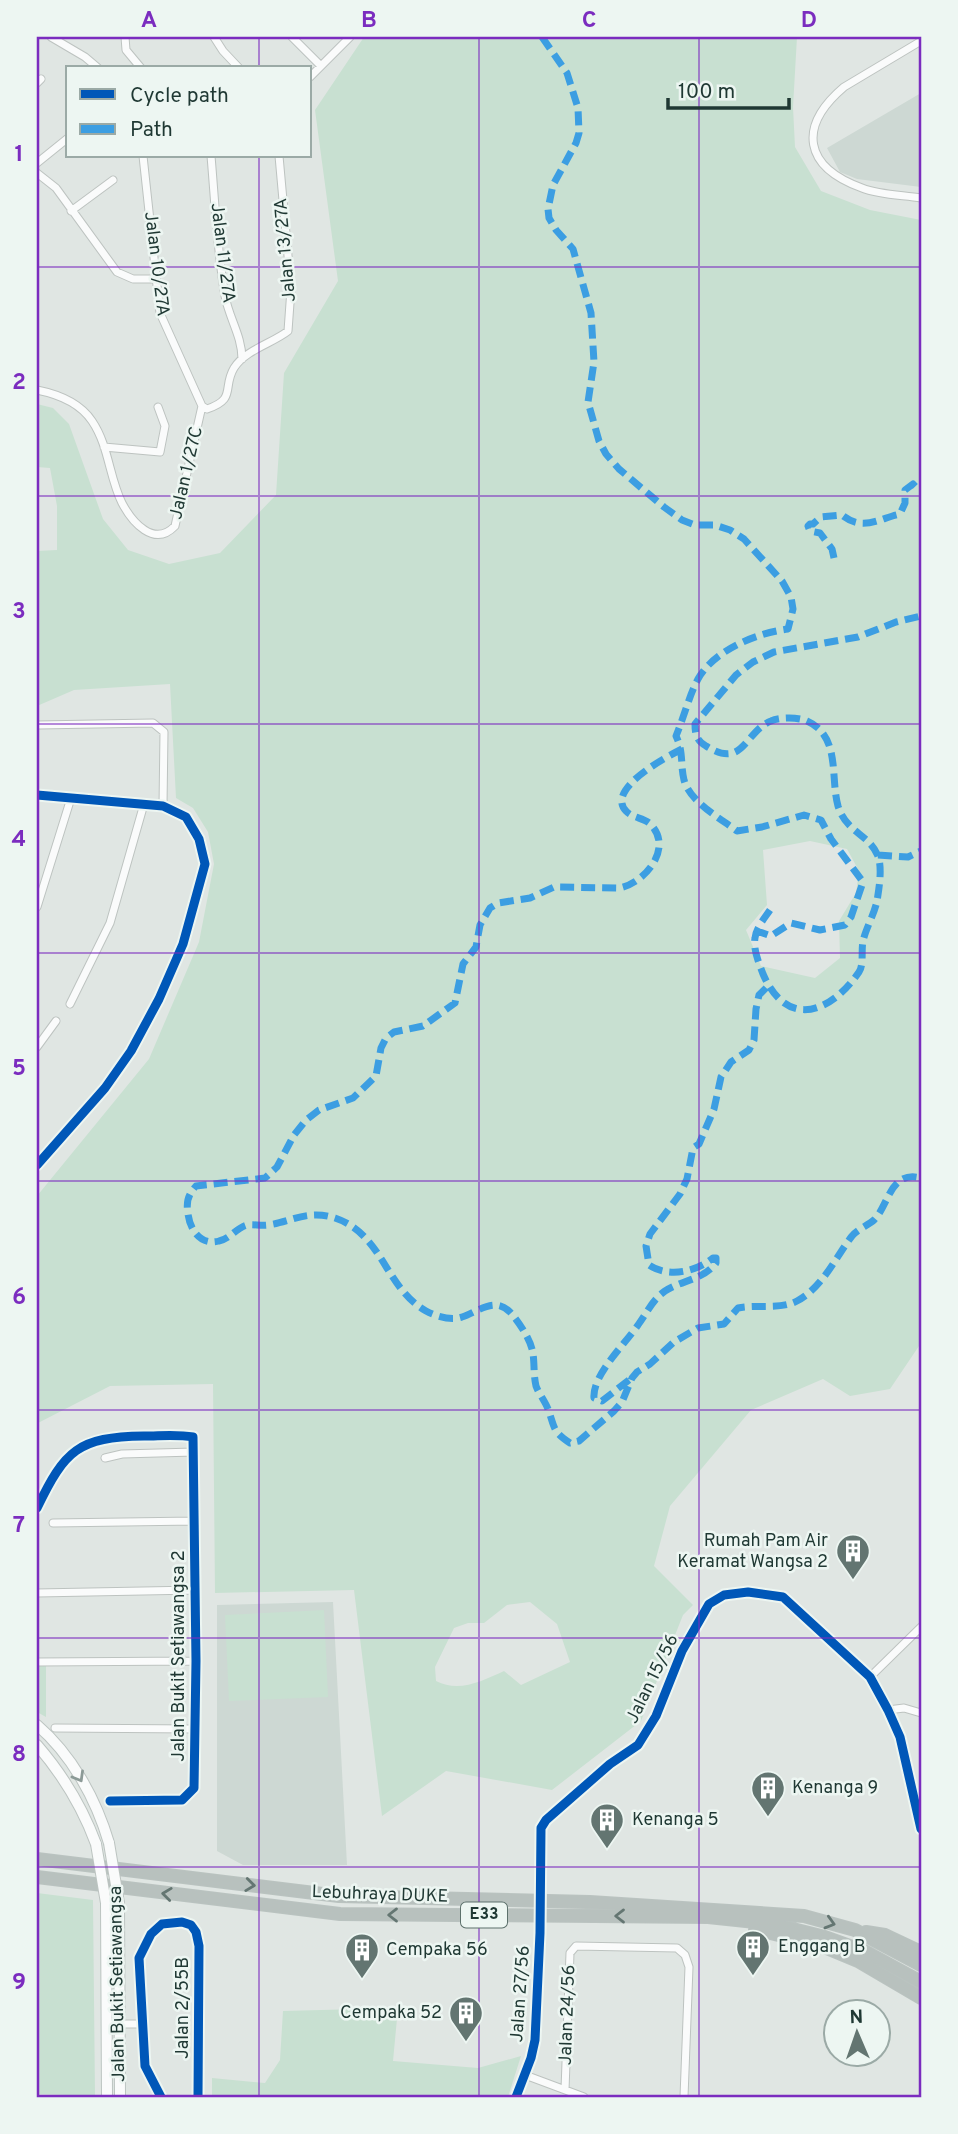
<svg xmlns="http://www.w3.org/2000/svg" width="958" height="2134" viewBox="0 0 958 2134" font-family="Overpass,sans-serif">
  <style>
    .built { fill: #cdd8d3 }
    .green { fill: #c8e0d1; fill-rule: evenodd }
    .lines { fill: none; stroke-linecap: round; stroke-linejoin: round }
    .street-casing { stroke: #bdc3c0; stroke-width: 9 }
    .secondary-casing { stroke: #bcc4c1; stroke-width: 12 }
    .highway-casing { stroke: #bac3c0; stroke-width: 14 }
    .street { stroke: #fafbfb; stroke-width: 7 }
    .secondary { stroke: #fafbfb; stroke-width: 10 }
    .highway { stroke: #b8c1be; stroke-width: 12 }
    .street-bridge-casing { stroke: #bdc3c0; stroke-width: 9; stroke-linecap: butt }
    .secondary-bridge-casing { stroke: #bcc4c1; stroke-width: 12; stroke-linecap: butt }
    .street-bridge { stroke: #fafbfb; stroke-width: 7 }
    .secondary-bridge { stroke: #fafbfb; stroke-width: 10 }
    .quiet { stroke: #3c9ee2; stroke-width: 7; stroke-dasharray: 14 7; stroke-linecap: butt }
    .cycleway-casing { stroke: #edf6f2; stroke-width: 13 }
    .cycleway { stroke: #0057b8; stroke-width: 9 }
    .oneway { stroke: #8c9a97 }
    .oneway2 { stroke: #647672 }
    .grid { fill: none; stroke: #7b2cbf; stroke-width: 2; stroke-opacity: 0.55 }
    .labels { text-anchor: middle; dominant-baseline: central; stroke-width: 5; stroke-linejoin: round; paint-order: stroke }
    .shield { fill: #edf6f2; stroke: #5d716c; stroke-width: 2 }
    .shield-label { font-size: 16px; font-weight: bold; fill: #1f3833 }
    .street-label { font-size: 18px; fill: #1f3833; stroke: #edf6f2 }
    .poi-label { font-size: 18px; fill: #1f3833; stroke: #edf6f2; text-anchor: start }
    .neatline { fill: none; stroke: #7b2cbf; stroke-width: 2.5 }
    .grid-label { font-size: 23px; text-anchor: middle; font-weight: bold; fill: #7b2cbf }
  </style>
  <rect width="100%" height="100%" fill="#e0e6e3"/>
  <path class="built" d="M921 93V187L857 179 840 172 827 148Z
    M333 1602 347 1865H243L217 1851V1605Z"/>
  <path class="green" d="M364 37H797L793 107 795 147 821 191 870 210 921 220V1343L890 1389 850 1396 823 1379 751 1410 670 1506 654 1566 693 1605 683 1615 641 1721 552 1790 446 1771 382 1816 354 1590 215 1593 213 1384 110 1386 38 1423 37 1428V1196L149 1059 199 942 214 864 208 832 193 808 176 798 170 684 74 690 37 706V551L57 550V506L50 468 37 467V404L53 408 69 424 103 519 128 550 169 564 220 553 276 495 284 373 338 281 315 110ZM810 841 847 849 859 871 856 893 839 921 840 958 815 978 761 966 746 930 767 905 763 850ZM530 1602 557 1624 570 1662 521 1685 504 1671C482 1681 459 1693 436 1681L435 1667 454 1628 468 1623H484L507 1605Z
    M324 1610 328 1697 229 1701 225 1615Z
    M37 1662H46V1717L37 1712Z
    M37 1893 93 1900 95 2096 37 2094Z
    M398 2008 393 2061 478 2068 521 2056 508 2097H212V2078L265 2083 280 2060 283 2011Z"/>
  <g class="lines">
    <g class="street-casing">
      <path id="street" d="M51 37 85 57 98 68
        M125 37 126 50 141 68
        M214 37 223 51 239 68
        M292 37 321 66
        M921 41 844 87C797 127 804 167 862 188 880 195 902 195 921 198
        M310 77 350 37
        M37 83 41 79
        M143 156 160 313 202 406
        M211 156C215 202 217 250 225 296 229 318 242 336 242 359
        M37 163 68 138
        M37 173 56 188 117 272 133 279H155
        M71 211 113 180
        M37 390C57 394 80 403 92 421 109 446 109 477 122 503 132 522 154 548 175 526L202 406
        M202 406 207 409C237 399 222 388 234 368 245 350 273 343 288 331L291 289 279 156
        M104 447 160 452 165 426 158 407
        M38 725 153 723 164 732 163 806
        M37 795 163 806 186 817 199 839 205 864 183 944 159 999 131 1051 105 1088 37 1165
        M37 907 71 798
        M70 1004 110 923 144 804
        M37 1047 56 1021
        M105 1458 122 1454 194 1452
        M37 1508C65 1450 78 1437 144 1436 160 1436 177 1434 193 1437L196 1661 194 1788 182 1800 110 1801
        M53 1523 195 1521
        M37 1593 196 1590
        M37 1662 196 1661
        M870 1677 921 1627
        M888 1710 904 1708 921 1713
        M55 1728 195 1729
        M542 1872 541 1828 546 1820 610 1764 638 1745 656 1716 682 1651 709 1604 724 1595 748 1592 783 1597 870 1677 888 1710 900 1737 921 1829
        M107 2024H141
        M525 2075 584 2097
        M565 2090 570 1953 576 1946 677 1948 685 1955 689 1967 684 2097
        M161 2097 145 2066 139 1958 151 1934 162 1924 182 1922 191 1925 196 1932 199 1946 198 2097
        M516 2097 531 2058 535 2040 540 1933"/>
    </g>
    <g class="secondary-casing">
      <path id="secondary" d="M37 1725C72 1755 96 1799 109 1843
        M37 1745C63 1775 82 1806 96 1844
        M106 1903 107 2097
        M119 1903 120 2097"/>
    </g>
    <g class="highway-casing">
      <path id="highway" d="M37 1859 339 1896 590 1902 804 1916 855 1930 921 1965
        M37 1877 340 1914 708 1917 773 1924 825 1937 864 1951 921 1982
        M755 1929 822 1946 858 1961 921 1998
        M866 1932 885 1935 921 1952"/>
    </g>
    <use href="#street" class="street"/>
    <use href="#secondary" class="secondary"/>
    <use href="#highway" class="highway"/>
    <g class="street-bridge-casing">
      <path id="street-bridge" d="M540 1933 542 1872"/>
    </g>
    <g class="secondary-bridge-casing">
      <path id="secondary-bridge" d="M109 1843 119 1903
        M96 1844 106 1903"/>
    </g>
    <use href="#street-bridge" class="street-bridge"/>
    <use href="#secondary-bridge" class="secondary-bridge"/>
    <path class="quiet" d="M542 37 567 73 578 108 579 133 576 143 553 185 548 209 549 218 556 230 573 249 591 313 594 362 588 402 599 441 606 454 619 469 664 507 682 520 695 525H715L730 530 744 539 782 581 791 597 793 609 788 629C757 633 714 650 698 679 689 696 684 717 676 736 684 753 680 763 684 780 690 802 720 818 737 831L762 827 804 815 821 820 831 839 863 882 851 917 845 925 820 930 791 923 771 936 757 931
      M834 558 832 549 820 533 810 531 808 526 810 524H813L821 517 842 515C863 532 880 518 900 514L905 503V490L913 484 916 487 921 484
      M682 749C668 756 605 789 626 811 633 819 646 817 653 827 672 851 643 884 619 888L554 887 530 898 498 903 490 908 480 925 476 947 463 964 455 1003 423 1026 394 1032 386 1038 381 1048 376 1076 353 1098 319 1110 306 1120 294 1135 277 1167 265 1178 196 1186C188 1195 186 1201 188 1214 190 1230 201 1246 219 1241 230 1239 236 1228 247 1225 254 1224 260 1226 268 1225 291 1222 308 1209 335 1218 383 1234 385 1288 426 1311 435 1316 451 1321 462 1317 478 1312 494 1296 510 1312 518 1321 529 1337 532 1349 535 1360 533 1373 536 1386 539 1394 545 1401 548 1409 555 1428 552 1431 570 1443L579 1441 614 1411 622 1402 632 1378 637 1372 650 1364 674 1342 698 1328 724 1324 738 1308C757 1304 780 1310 797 1301 823 1287 835 1258 852 1236 858 1229 867 1226 874 1220 889 1205 890 1170 921 1178
      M878 855 908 857 921 851
      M770 910C764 919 756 928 755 938 753 950 759 963 763 974 787 1029 830 1014 859 972 864 965 861 951 863 941 866 928 874 915 877 901 879 889 883 865 877 854 868 834 846 832 838 806 830 777 841 736 807 721 798 717 780 717 771 721 744 732 744 770 706 746 697 741 695 735 695 724L736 675 753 662 774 652 858 637 896 622 921 616
      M629 1380 602 1401 594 1398C592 1375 626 1343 638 1325 647 1313 652 1300 665 1291 682 1280 703 1280 716 1263V1258H713C696 1272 668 1278 649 1265L646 1246 650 1234 680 1194 687 1179 693 1148 699 1144 714 1109 721 1077 731 1062 749 1050 754 1040 756 1009 759 995 768 986"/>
    <g class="cycleway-casing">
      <path id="cycleway" d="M37 795 163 806 186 817 199 839 205 864 183 944 159 999 131 1051 105 1088 37 1165
        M37 1508C65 1450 78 1437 144 1436 160 1436 177 1434 193 1437L196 1661 194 1788 182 1800 110 1801
        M161 2097 145 2066 139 1958 151 1934 162 1924 182 1922 191 1925 196 1932 199 1946 198 2097
        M516 2097 531 2058 535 2040 540 1933 541 1828 546 1820 610 1764 638 1745 656 1716 682 1651 709 1604 724 1595 748 1592 783 1597 870 1677 888 1710 900 1737 921 1829"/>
    </g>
    <use href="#cycleway" class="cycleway"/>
  </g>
  <defs><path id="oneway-chevron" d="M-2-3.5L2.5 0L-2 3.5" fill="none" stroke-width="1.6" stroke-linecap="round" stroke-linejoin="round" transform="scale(1.75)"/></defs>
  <use class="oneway" href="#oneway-chevron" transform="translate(79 1777) rotate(60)"/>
  <g class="oneway2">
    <use href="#oneway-chevron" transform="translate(250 1885) rotate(7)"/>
    <use href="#oneway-chevron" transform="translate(167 1894) rotate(-173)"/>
    <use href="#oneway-chevron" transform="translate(393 1915) rotate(-180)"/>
    <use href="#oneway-chevron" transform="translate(620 1916) rotate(-180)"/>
    <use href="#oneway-chevron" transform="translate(830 1923) rotate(16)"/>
  </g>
  <path class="grid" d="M259 37V68M479 37V2097M699 37V2097M259 156V2097M37 267H921M37 496H921M37 724H921M37 953H921M37 1181H921M37 1410H921M37 1638H921M37 1867H921"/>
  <defs>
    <g id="building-pin" transform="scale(1.75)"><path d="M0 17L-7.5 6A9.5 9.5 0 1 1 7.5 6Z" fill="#637571" stroke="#edf6f2"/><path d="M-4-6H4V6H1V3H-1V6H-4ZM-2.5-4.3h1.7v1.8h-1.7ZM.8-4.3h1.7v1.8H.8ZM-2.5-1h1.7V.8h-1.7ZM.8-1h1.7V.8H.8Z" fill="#fff"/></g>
  </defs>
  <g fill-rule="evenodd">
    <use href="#building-pin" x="853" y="1551"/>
    <use href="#building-pin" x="768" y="1788"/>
    <use href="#building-pin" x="607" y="1820"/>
    <use href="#building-pin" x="753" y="1947"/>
    <use href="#building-pin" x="362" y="1950"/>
    <use href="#building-pin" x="466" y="2013"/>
  </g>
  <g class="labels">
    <rect class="shield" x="461" y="1902.5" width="46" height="25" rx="5"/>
    <g class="shield-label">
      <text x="484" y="1915">E33</text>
    </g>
    <g class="street-label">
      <text transform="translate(286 250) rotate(-95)">Jalan 13/27A</text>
      <text transform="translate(222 253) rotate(83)">Jalan 11/27A</text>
      <text transform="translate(156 264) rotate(83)">Jalan 10/27A</text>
      <text transform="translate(187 473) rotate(-77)">Jalan 1/27C</text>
      <text transform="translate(179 1656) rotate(-90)">Jalan Bukit Setiawangsa 2</text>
      <text transform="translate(653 1679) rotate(-64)">Jalan 15/56</text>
      <text transform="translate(380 1895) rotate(2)">Lebuhraya DUKE</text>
      <text transform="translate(118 1984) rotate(-91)">Jalan Bukit Setiawangsa</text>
      <text transform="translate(521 1994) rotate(-86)">Jalan 27/56</text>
      <text transform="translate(183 2008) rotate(-90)">Jalan 2/55B</text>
      <text transform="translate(568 2015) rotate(-88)">Jalan 24/56</text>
    </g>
    <g class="poi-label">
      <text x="828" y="1541" text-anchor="end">Rumah Pam Air<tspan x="828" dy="21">Keramat Wangsa 2</tspan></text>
      <text x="792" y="1788">Kenanga 9</text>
      <text x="632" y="1820">Kenanga 5</text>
      <text x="778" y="1947">Enggang B</text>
      <text x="386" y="1950">Cempaka 56</text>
      <text x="442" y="2013" text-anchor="end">Cempaka 52</text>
    </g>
  </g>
  <rect width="958" height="2134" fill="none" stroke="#edf6f2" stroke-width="77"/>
  <rect x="66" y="66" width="245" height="91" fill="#edf6f2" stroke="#9baaa6" stroke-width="2"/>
  <rect x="80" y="89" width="35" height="10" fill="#0057b8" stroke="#9baaa6" stroke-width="2"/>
  <text x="130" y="102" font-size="21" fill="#1f3833">Cycle path</text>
  <rect x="80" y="124" width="35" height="10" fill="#3c9ee2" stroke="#9baaa6" stroke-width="2"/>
  <text x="130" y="136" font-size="21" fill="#1f3833">Path</text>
  <g transform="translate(857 2033) rotate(358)"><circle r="33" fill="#edf6f2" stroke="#9baaa6" stroke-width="2"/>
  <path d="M0-5L12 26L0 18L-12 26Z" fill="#637571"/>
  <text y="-10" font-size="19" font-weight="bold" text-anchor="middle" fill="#1f3833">N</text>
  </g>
  <path d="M668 98v10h121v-10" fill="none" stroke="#1f3833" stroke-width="3.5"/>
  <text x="678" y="98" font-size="21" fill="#1f3833" stroke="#edf6f2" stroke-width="5" paint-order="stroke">100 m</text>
  <rect x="38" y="38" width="882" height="2058" class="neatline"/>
  <g class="grid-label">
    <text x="149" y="27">A</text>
    <text x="369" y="27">B</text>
    <text x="589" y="27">C</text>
    <text x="809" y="27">D</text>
    <text x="19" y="161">1</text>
    <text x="19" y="389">2</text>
    <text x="19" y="618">3</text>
    <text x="19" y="846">4</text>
    <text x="19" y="1075">5</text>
    <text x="19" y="1304">6</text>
    <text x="19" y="1532">7</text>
    <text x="19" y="1761">8</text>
    <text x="19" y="1989">9</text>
  </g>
</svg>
